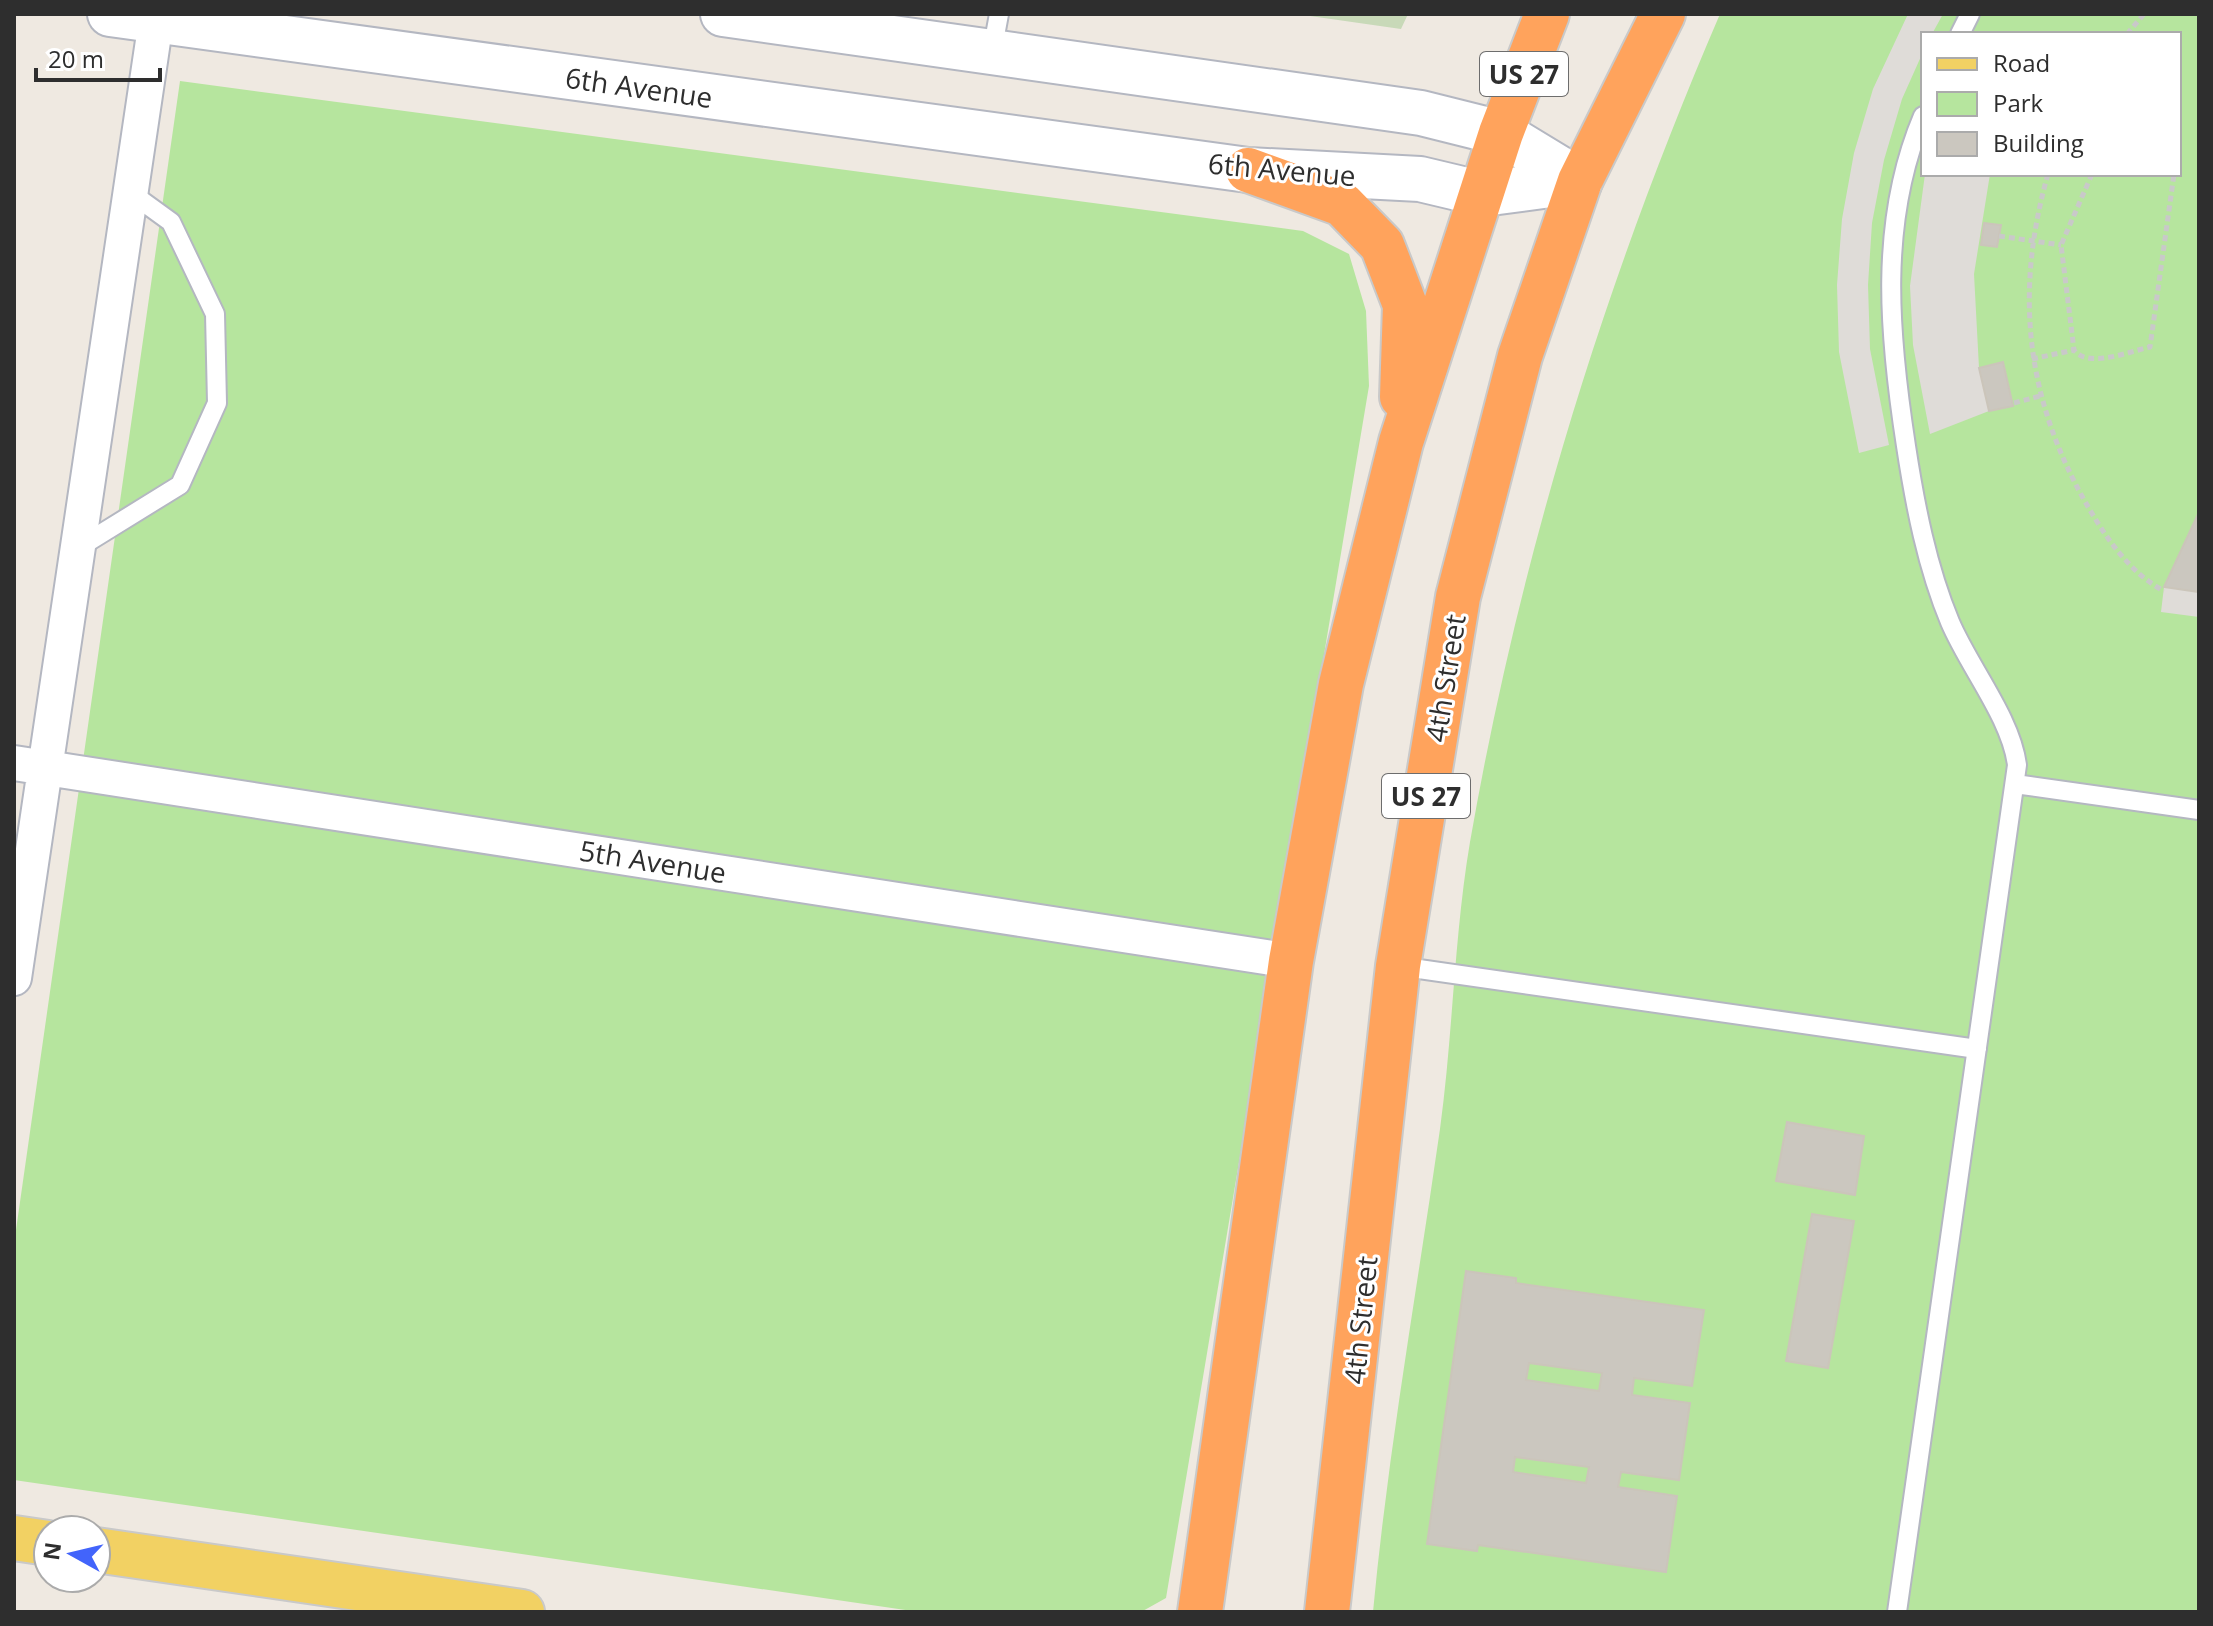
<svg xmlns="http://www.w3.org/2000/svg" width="2213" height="1626" viewBox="0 0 2213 1626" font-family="'Open Sans',sans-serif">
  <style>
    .green { fill: #b6e59e; fill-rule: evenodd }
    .cemetery { fill: #c8d9b8 }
    .plaza { fill: #dfdcd8 }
    .building { fill: #cbc7bf; stroke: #cbc5ba; stroke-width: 2; fill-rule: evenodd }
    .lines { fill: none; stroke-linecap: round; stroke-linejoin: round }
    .lane-casing { stroke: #b4b7c1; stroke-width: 22 }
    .street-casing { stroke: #b4b7c1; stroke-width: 38 }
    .secondary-casing { stroke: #b4b7c1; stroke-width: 48 }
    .primary-casing { stroke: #c9c9c9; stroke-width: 48 }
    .highway-casing { stroke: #c9c9c9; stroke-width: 48 }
    .path { stroke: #c9c9c9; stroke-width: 5; stroke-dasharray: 6 4; stroke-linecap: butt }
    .lane { stroke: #fff; stroke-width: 18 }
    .street { stroke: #fff; stroke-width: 34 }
    .secondary { stroke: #fff; stroke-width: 44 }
    .primary { stroke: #f2d163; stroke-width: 44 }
    .highway { stroke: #ffa35c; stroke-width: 44 }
    .labels { text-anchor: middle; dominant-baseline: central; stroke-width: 6; stroke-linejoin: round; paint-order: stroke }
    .shield { fill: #fff; stroke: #6d6d6d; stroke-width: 2 }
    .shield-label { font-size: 26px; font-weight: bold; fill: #2e2e2e }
    .street-label { font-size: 28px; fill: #2e2e2e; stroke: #fff }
  </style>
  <rect width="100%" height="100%" fill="#efe9e1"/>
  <path class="green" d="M1720 14H2199V1612H1373C1388 1451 1417 1290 1440 1129 1453 1034 1454 937 1470 842 1520 555 1605 281 1720 14ZM1923 34H2179V174H1923Z
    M180 81 1303 231 1349 254 1366 311 1369 386 1166 1598 1141 1612H919L14 1480V1244Z"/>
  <path class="cemetery" d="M1296 14H1408L1401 29Z"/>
  <path class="plaza" d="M1908 14H1943L1932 34H1923V52L1902 99 1884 160 1872 223 1868 285 1870 349 1889 445 1859 453 1839 352 1837 285 1842 219 1854 153 1873 89Z
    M1925 174H1990L1974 274 1979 368 1989 411 1930 434 1913 345 1910 286Z
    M2164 587 2199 592V617L2161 612Z"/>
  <path class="building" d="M1984 223 2001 225 1997 247 1981 245Z
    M2003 362 2013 406 1989 411 1979 368Z
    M2199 512V592L2164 587Z
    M1787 1122 1864 1136 1855 1195 1776 1181Z
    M1812 1214 1854 1221 1828 1368 1786 1361Z
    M1466 1271 1516 1278V1283L1704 1310 1692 1386 1634 1378 1632 1395 1690 1403 1679 1480 1621 1472 1618 1487 1677 1496 1666 1572 1478 1545 1477 1551 1427 1544ZM1529 1363 1602 1373 1599 1391 1526 1380ZM1515 1457 1589 1467 1586 1483 1513 1472Z"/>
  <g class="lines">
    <g class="lane-casing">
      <path id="lane" d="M1960 34 1970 14
        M992 52 999 14
        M78 548 180 485 217 403 215 314 171 222 131 193
        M2015 784 2199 810
        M1398 966 1977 1049
        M1897 1612 2017 765C2011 718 1969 667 1950 622 1927 567 1915 505 1906 446 1889 336 1878 222 1923 116"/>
    </g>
    <g class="street-casing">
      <path id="street" d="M14 763 1291 961
        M14 978 157 14"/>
    </g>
    <g class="secondary-casing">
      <path id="secondary" d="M110 14 1248 170 1420 179 1483 194 1580 181
        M723 14 1421 113 1501 133 1580 181"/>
    </g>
    <g class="primary-casing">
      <path id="primary" d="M14 1538 48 1543
        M96 1550 522 1612"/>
    </g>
    <g class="highway-casing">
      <path id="highway" d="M1248 170 1342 204 1382 245 1405 305 1402 397
        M1200 1612 1291 961 1341 684 1401 442 1501 133 1547 14
        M1327 1612 1398 966 1458 597 1520 356 1580 181 1663 14"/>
    </g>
    <path class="path" d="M2127 34 2144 14
      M2048 174C2014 293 2026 399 2087 505 2106 538 2130 573 2164 591
      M2092 174 2061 245 2074 350C2088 369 2131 351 2150 347L2174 174
      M1999 236 2061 245
      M2032 359 2074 350
      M2014 403 2040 396"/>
    <use href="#lane" class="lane"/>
    <use href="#street" class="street"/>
    <use href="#secondary" class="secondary"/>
    <use href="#primary" class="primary"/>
    <use href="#highway" class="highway"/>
  </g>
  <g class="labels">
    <g class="shield">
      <rect x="1480" y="52" width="88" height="44" rx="6"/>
      <rect x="1382" y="774" width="88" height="44" rx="6"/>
    </g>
    <g class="shield-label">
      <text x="1524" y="74">US 27</text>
      <text x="1426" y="796">US 27</text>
    </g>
    <g class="street-label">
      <text transform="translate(639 87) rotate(8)">6th Avenue</text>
      <text transform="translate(1282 169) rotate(5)">6th Avenue</text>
      <text transform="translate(1445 678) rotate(-81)">4th Street</text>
      <text transform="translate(653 861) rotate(9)">5th Avenue</text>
      <text transform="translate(1360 1320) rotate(-84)">4th Street</text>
    </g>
  </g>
  <rect width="2213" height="1626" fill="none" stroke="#2e2e2e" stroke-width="32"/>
  <rect x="1921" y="32" width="260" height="144" fill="#ffffff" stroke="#ababab" stroke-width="2"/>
  <rect x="1937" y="58" width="40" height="12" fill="#f2d163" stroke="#ababab" stroke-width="2"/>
  <text x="1993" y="72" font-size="24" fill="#2e2e2e">Road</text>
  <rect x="1937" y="92" width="40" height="24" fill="#b6e59e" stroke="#ababab" stroke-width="2"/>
  <text x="1993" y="112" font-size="24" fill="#2e2e2e">Park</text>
  <rect x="1937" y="132" width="40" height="24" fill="#cbc7bf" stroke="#ababab" stroke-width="2"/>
  <text x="1993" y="152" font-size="24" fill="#2e2e2e">Building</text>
  <g transform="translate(72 1554) rotate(278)"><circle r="38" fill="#ffffff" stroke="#ababab" stroke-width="2"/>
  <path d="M0-6L14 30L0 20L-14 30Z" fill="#4264fb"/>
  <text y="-12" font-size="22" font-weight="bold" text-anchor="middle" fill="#2e2e2e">N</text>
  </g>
  <path d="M36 68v12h124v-12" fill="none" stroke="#2e2e2e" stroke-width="4"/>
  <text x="48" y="68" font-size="24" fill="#2e2e2e" stroke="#ffffff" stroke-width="6" paint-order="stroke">20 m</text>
</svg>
